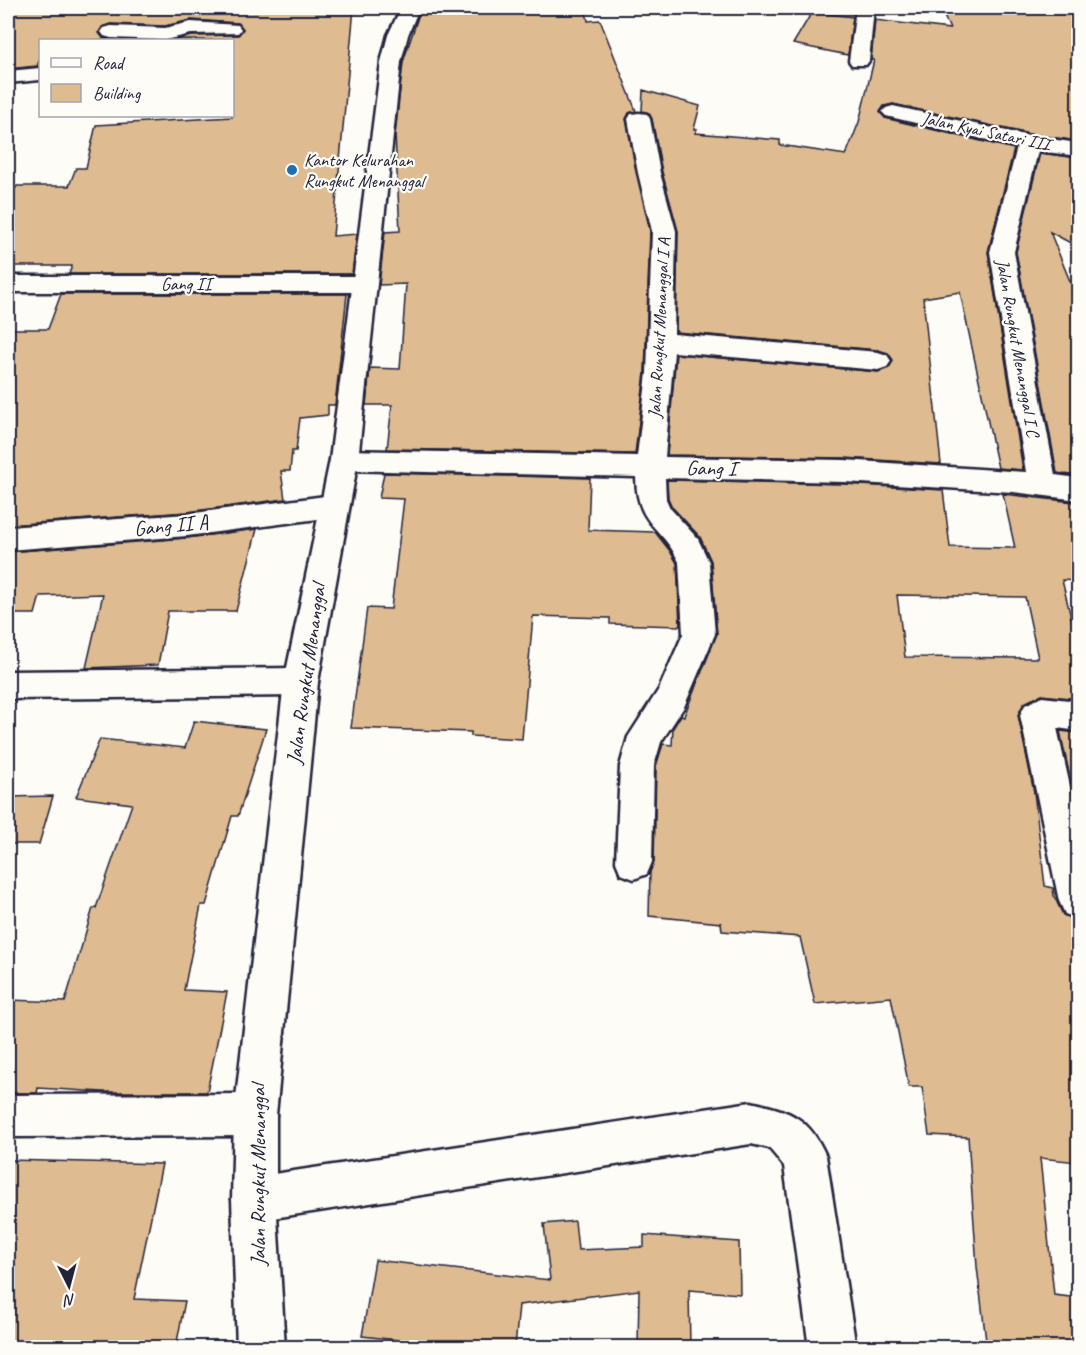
<svg xmlns="http://www.w3.org/2000/svg" width="1086" height="1355" viewBox="0 0 1086 1355" font-family="Caveat,sans-serif">
  <style>
    .building { fill: #debb90; stroke: #22223b; stroke-width: 1.5; fill-rule: evenodd }
    .lines { fill: none; stroke-linecap: round; stroke-linejoin: round }
    .minor-casing { stroke: #22223b; stroke-width: 5 }
    .major-casing { stroke: #22223b; stroke-width: 5 }
    .minor { fill: #fdfcf7; fill-rule: evenodd }
    .major { fill: #fdfcf7; fill-rule: evenodd }
    .poi-dot { fill: #1f6fb2; stroke: #fdfcf7; stroke-width: 2 }
    .labels { text-anchor: middle; dominant-baseline: central; stroke-width: 4.5; stroke-linejoin: round; paint-order: stroke }
    .far-street-label { font-size: 18px; fill: #22223b; stroke: #fdfcf7 }
    .far-poi-label { font-size: 18px; fill: #22223b; stroke: #fdfcf7; text-anchor: start }
    .street-label { font-size: 21px; fill: #22223b; stroke: #fdfcf7 }
  </style>
  <rect width="100%" height="100%" fill="#fdfcf7"/>
  <filter id="ink" filterUnits="userSpaceOnUse"><feTurbulence type="fractalNoise" baseFrequency=".0167" numOctaves="2"/><feDisplacementMap in="SourceGraphic" scale="12" xChannelSelector="R" yChannelSelector="G"/><feConvolveMatrix kernelMatrix="1 2 1 2 8 2 1 2 1" color-interpolation-filters="sRGB"/></filter>
  <g filter="url(#ink)">
    <path class="building" d="M8 8H354L333 236 357 234 352 274H69L72 266H8V189H15L17 186H69L76 168H86L96 125 232 117V40H173L191 36 238 35 243 29 238 23 191 20 165 26 110 24 102 27 99 33 103 38 118 40H40V59L37 66 8 69Z
      M421 8H513L512 13 585 8 588 21 600 20 636 111 629 113 626 119 650 231 645 373 635 454 387 449 392 405H366L370 368 400 369 406 284 379 285 385 232 400 231 395 135 403 62Z
      M960 8H1030L1032 11H1045L1047 14H1078V141L1029 134 893 104 884 106 880 112 885 118 1014 149 988 252 1023 470 998 468 960 292 923 298 941 464 844 458 667 455 676 354 878 372 889 368 893 360 888 353 878 350 676 332 678 231 662 172 652 119 649 113 642 111 643 90 700 106 694 129H697L695 133 780 140V145L846 155 859 122 874 60H871L875 20 950 29 941 10H961Z
      M812 12 853 17 848 55 793 44Z
      M1040 153 1078 158V247L1050 232 1078 301V476L1057 473 1016 252Z
      M61 294H347L335 405H328V415L300 418 296 451H292L290 471H281L285 499 187 512 8 525V329H48Z
      M384 473 590 478 588 530 655 532 670 551 677 563 680 626 610 624V618L533 616 522 739 471 736V732L351 728 367 608 391 609 404 499 379 498Z
      M667 480 844 484 943 490 950 547 1015 548 1003 494 1074 502 1078 520V581L1062 580 1078 647V699L1041 695 1024 703 1018 715 1034 792 1045 886 1053 888 1054 896 1063 915 1078 921V1162L1040 1158 1054 1295 1078 1298V1347H1041L986 1341 977 1267 968 1137 929 1135 922 1087H909L891 997 815 1004 800 937 722 931 721 923 649 916 650 872 654 862 656 766 663 744 672 745 673 728 681 715 684 716 717 634 711 561 700 537 672 507 668 498ZM897 595 1025 597 1038 658 905 657Z
      M257 529 236 611H168L158 665 86 668 103 594 40 596 35 614H8V552L187 538Z
      M194 721 266 729 238 816H232L206 905H201L184 990 227 992 207 1092H103L38 1088 37 1093H8V1000L65 1002 93 908H96L132 804 76 797 100 739 185 748Z
      M1060 731 1078 733V796H1074Z
      M53 796 39 844H8V797Z
      M8 1160 162 1164 134 1299 185 1301 176 1347H8Z
      M575 1221 578 1250 644 1247V1235L739 1242 740 1294 689 1290 690 1347H638L639 1290 519 1305 515 1347H396L397 1340 362 1336 375 1260 550 1280 544 1224Z"/>
    <g class="lines">
      <g class="minor-casing">
        <path id="minor" d="M856 8H874L869 61 866 65H852L849 61Z
          M191 22 238 25 241 29 238 33 191 34 165 40 111 38 104 36 101 32 104 28 111 26 165 28Z
          M40 68V80L8 83V71Z
          M893 106 1029 136 1078 143V156L1038 151 1014 252 1055 475 1078 478V500L1013 492 844 482 665 478 666 499 670 508 698 539 709 562 715 634 684 707 661 742 654 766 652 862 647 874 634 879 621 874 616 862 620 766 628 737 659 689 683 634 679 562C662 525 637 527 636 477L344 470 334 467 330 460 334 453 344 450 637 456 647 373 652 231 638 173 628 119 631 114 639 113 647 114 650 119 660 173 676 231 674 334 878 352 887 355 891 361 887 367 878 370 674 352 665 457 844 460 1026 472 990 252 1017 147 886 116 882 112 886 108Z
          M8 276H364L373 278 376 284 373 290 364 292H8Z
          M333 495 343 498 348 506 343 514 333 517 187 536 8 550V527L187 514Z
          M301 668 313 672 318 682 313 692 301 696 8 699V671Z
          M1042 697 1078 701V731L1057 728 1078 822V919L1065 914 1059 901 1020 715 1025 705Z
          M255 1094 270 1100 276 1115 270 1130 255 1136 8 1137V1095Z
          M751 1102C790 1111 809 1117 826 1156L856 1348H809L784 1166 769 1148 751 1144 254 1221 238 1215 232 1199 238 1183 254 1177Z"/>
      </g>
      <g class="major-casing">
        <path id="major" d="M401 8H419L408 35 401 62 358 460 318 682 276 1115V1199L285 1348H237L232 1199 234 1115 284 682 330 460 381 62 388 35Z"/>
      </g>
      <use href="#minor" class="minor"/>
      <use href="#major" class="major"/>
    </g>
  </g>
  <circle class="poi-dot" cx="292" cy="170" r="6"/>
  <g class="labels">
    <g class="far-street-label">
      <text transform="translate(986 131) rotate(12)">Jalan Kyai Satari III</text>
      <text x="186" y="284">Gang II</text>
      <text transform="translate(659 328) rotate(-87)">Jalan Rungkut Menanggal I A</text>
      <text transform="translate(1018 348) rotate(80)">Jalan Rungkut Menanggal I C</text>
    </g>
    <g class="far-poi-label">
      <text x="304" y="160">Kantor Kelurahan<tspan x="304" dy="21">Rungkut Menanggal</tspan></text>
    </g>
    <g class="street-label">
      <text transform="translate(711 468) rotate(1)">Gang I</text>
      <text transform="translate(171 525) rotate(-6)">Gang II A</text>
      <text transform="translate(306 674) rotate(-82)">Jalan Rungkut Menanggal</text>
      <text transform="translate(258 1175) rotate(-90)">Jalan Rungkut Menanggal</text>
    </g>
  </g>
  <rect width="1086" height="1355" fill="none" stroke="#fdfcf7" stroke-width="30"/>
  <rect x="15" y="15" width="1056" height="1325" fill="none" stroke="#22223b" stroke-width="2" filter="url(#ink)"/>
  <rect x="39" y="39" width="195" height="78" fill="#fdfcf7" stroke="#a5a5ac" stroke-width="1.5"/>
  <rect x="51" y="58" width="30" height="9" fill="#fdfcf7" stroke="#a5a5ac" stroke-width="1.5"/>
  <text x="93" y="69" font-size="18" fill="#22223b">Road</text>
  <rect x="51" y="84" width="30" height="18" fill="#debb90" stroke="#a5a5ac" stroke-width="1.5"/>
  <text x="93" y="99" font-size="18" fill="#22223b">Building</text>
  <g transform="translate(69 1286) rotate(174)" stroke="#fdfcf7" stroke-width="4.5" paint-order="stroke">
  <path d="M0-4.5L10 22L0 15L-10 22Z" fill="#22223b"/>
  <text y="-9" font-size="16" font-weight="bold" text-anchor="middle" fill="#22223b">N</text>
  </g>
</svg>
